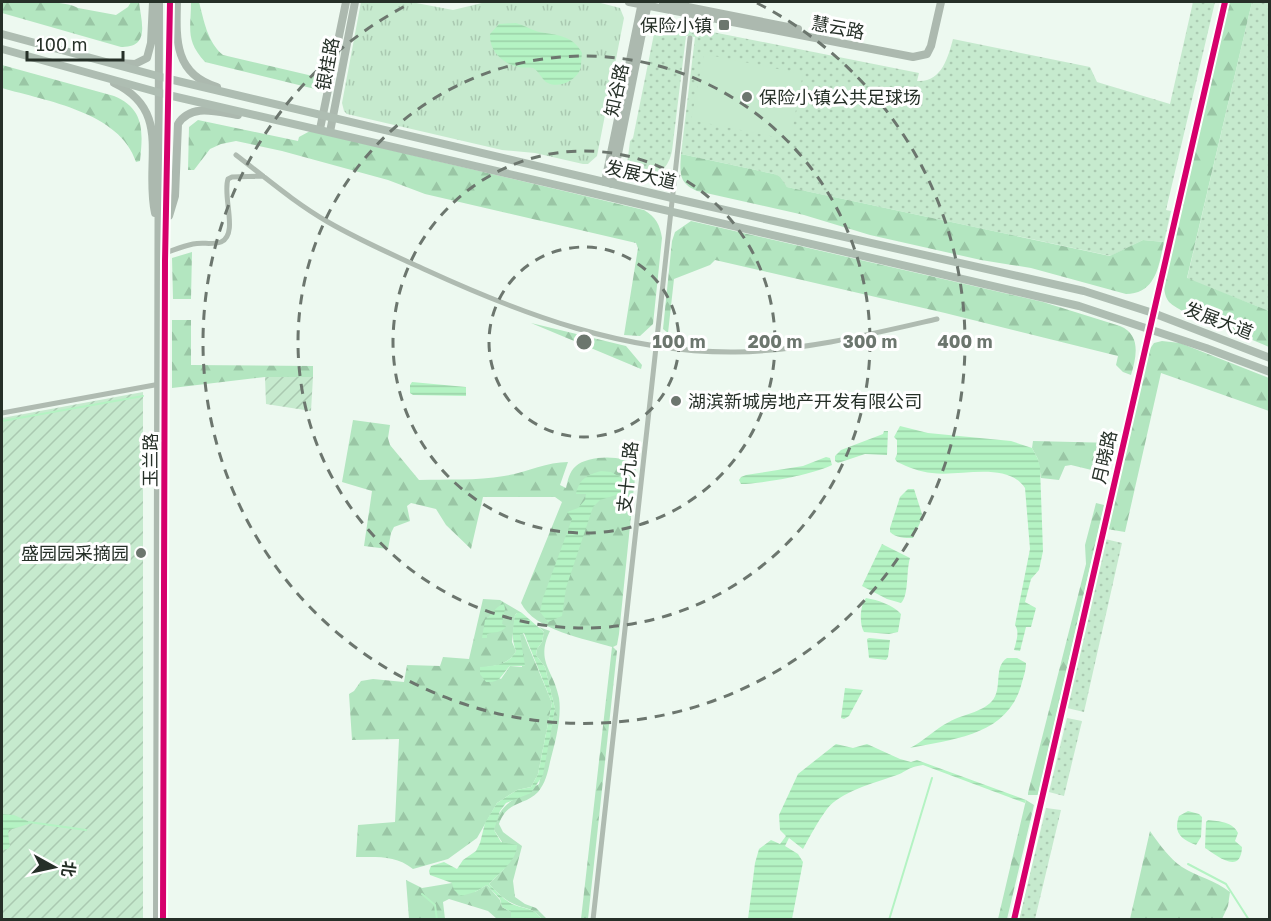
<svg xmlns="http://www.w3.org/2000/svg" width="1271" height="921" viewBox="0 0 1271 921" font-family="'Golos Text','Noto Sans SC',sans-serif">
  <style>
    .grass { fill: url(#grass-dots) }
    .forest { fill: url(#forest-firs) }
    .park { fill: url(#park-tufts) }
    .garden { fill: url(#garden-furrows) }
    .pitch { fill: #c6eace }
    .water { fill: url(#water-rules) }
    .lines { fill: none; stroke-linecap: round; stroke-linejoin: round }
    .stream { stroke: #b4f3c3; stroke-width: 2 }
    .street { stroke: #afbbb1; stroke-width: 5 }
    .secondary { stroke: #acb9af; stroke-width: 8 }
    .primary { stroke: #aebdb2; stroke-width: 8 }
    .cycleway-casing { stroke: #fff; stroke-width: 10 }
    .cycleway { stroke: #d6006c; stroke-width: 6 }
    .ring { fill: none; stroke: #6c766e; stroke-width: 3; stroke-dasharray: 10 8 }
    .poi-dot { fill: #6c766e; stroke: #fff; stroke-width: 2 }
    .labels { text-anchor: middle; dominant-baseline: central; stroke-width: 6; stroke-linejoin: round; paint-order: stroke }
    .poi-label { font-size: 18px; fill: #263028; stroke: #fff; text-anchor: end }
    .street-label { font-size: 18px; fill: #263028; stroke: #fff }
    .centre { fill: #6c766e; stroke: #fff; stroke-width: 3 }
    .ring-label { font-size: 18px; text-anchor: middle; font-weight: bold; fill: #6c766e; stroke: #fff; stroke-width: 6; stroke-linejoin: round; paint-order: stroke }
  </style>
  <defs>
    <pattern id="grass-dots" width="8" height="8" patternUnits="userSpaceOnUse" patternTransform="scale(1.5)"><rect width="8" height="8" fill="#c6eace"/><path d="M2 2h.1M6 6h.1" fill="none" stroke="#aac9b1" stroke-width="1.8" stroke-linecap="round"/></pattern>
    <pattern id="forest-firs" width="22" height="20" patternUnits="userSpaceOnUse" patternTransform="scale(1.5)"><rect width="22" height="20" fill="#b3e6c0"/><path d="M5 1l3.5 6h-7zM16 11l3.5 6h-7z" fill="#9ac6a5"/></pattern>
    <pattern id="park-tufts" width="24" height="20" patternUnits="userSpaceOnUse" patternTransform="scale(1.5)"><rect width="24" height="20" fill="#c6eace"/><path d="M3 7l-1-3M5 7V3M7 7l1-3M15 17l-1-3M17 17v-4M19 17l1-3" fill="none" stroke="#aac9b1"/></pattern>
    <pattern id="garden-furrows" width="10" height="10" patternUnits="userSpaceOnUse" patternTransform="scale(1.5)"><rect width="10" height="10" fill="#c6eace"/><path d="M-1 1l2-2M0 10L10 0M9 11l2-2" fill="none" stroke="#aac9b1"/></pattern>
    <pattern id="water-rules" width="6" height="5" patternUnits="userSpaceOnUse" patternTransform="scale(1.5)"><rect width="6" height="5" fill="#b4f3c3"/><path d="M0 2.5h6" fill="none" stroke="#9bd1a8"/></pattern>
  </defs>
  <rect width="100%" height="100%" fill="#edf9f0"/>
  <path class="grass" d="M1193 2H1215L1166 210 1171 211 1164 242 1143 240 1111 256 787 187 774 174 681 154 695 37 686 36 672 151C668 171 654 180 633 175L627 165 630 141 633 138 656 24 662 22 919 73 917 81C941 83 948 58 953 39L1090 67 1097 82 1170 104Z
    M1252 2H1269V311L1187 279Z
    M1105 539 1122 543 1084 712 1067 708Z
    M1067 718 1082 721 1064 796 1049 792Z
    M1046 808 1061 810 1035 919H1019Z"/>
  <path class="forest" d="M2 2C21 1 63 0 78 8L116 15 128 7 131 2H139C141 21 151 48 121 47L2 13Z
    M191 2H199C204 20 207 42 223 55L317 77 315 89 205 62C185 40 191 29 191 2Z
    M1227 2H1252L1187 278 1269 311V347C1248 337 1183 316 1169 302 1164 296 1164 287 1164 279Z
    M2 65 114 96C145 109 143 132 140 161L136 162C120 112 46 101 2 88Z
    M198 120 298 141 299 137 310 131 644 210C656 217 660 225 662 238L653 324 640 336 624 335 638 248 636 243 425 194 388 180 282 151 236 141 221 144 210 149 194 170H188L189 127Z
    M681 154 774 174 780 177 787 187 1110 256 1143 240 1164 242C1159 265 1156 294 1126 294L1031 268 981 260 870 235 804 215 697 191C678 183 680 172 681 154Z
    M691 221 1043 302 1120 326C1142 335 1136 358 1131 375L1123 372 1116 365 1118 356 945 313 715 260 710 265 674 279 668 333 663 329 672 241 675 232Z
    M192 252 191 299H173L172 258Z
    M172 320H191V365L313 366V377H265L172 388Z
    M531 323 626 346 642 365 641 369Z
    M1162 341 1180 343 1269 378V411L1161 373 1125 532 1107 529 1147 353 1154 343Z
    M353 420 390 425 388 438 390 445 419 480C446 479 477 481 504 476 525 473 546 462 568 462L560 485 566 488C568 480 569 472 576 466 588 455 626 454 636 467L619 634 617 645 613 647 617 651 588 919H581L612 647C586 639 534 630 521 603L562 502 555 497H483L471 549 446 525 436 509 411 503 407 506 410 521 394 527 391 533 388 549 364 546 372 491 342 482Z
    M1033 441 1115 443 1108 474 1071 465 1065 466 1059 480 1041 478 1038 459 1032 448Z
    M1096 503 1104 505 1038 795H1028V793L1086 564 1085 545Z
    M483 599 500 600 522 613H517L515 615 512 642 516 651C509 665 494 666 480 668L501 679 510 666 522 667 520 635 523 633 552 703 538 774 531 787 517 790 497 803 477 838 448 859 413 869C396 855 377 857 356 857L358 825 395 822 399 739 352 740 349 694 354 691 361 681 373 679 404 682 407 665 440 666 443 657 469 659Z
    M539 627 550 631C535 662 554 670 559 698 562 718 555 743 550 762 548 772 545 784 538 792 525 806 507 800 499 824L503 832 522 846 513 881 515 897 525 904 536 908 547 919H542C531 906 526 910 512 903 503 899 496 891 489 884L504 869 502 842 494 830C497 804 518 797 539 784L555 709 545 667 536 655 537 649 542 642 544 632Z
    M1026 800 1034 805 1007 919H998Z
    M1150 831C1159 844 1169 858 1182 867 1198 877 1215 880 1230 892L1228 906 1222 919H1130Z
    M406 880 422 888 452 883 475 892 487 885 500 900 502 907 511 912V919H497L488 911 449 899 443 902 445 919H409Z"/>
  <path class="park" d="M361 2H411L453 10 486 2H597L620 8 624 18 597 156 588 164H583L535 153 502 150 347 114 344 111 342 103Z"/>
  <path class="garden" d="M265 377H313L311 411 266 404Z
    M143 392V919L2 920V418Z"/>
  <path class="pitch" d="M704 54 803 74 790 140 691 120Z"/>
  <path class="water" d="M516 23C524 25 531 30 539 32 556 35 573 35 582 53 581 59 582 66 579 72 573 82 557 89 546 82 541 78 539 71 533 68 528 67 523 68 518 67 502 63 489 51 490 34L499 24Z
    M412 382 466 387V396L413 395 410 393V385Z
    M900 426 928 433 1011 441 1032 448 1038 459 1040 467 1043 551 1039 570 1031 579 1025 602 1036 608 1031 627H1026L1020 651 1014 650C1016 642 1020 632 1015 625L1030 549 1025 488C1007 461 960 477 932 473 920 472 908 467 897 462L895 459 897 454V440L894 437Z
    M884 431H888L887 455 865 454 838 463 835 461V456L841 450 883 434Z
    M826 457 830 458 832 465C815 474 762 484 741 484L739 480 741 477 746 475 803 466Z
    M601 471 611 472 629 482 626 492 600 500 593 507 566 588 562 616 548 622 540 612 543 598 572 519 567 512 578 508 585 500 586 494H576C579 479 587 475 601 471Z
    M908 489H914L922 514 920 523 913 538C905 538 896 538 890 532V528L900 497Z
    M882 544 910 558C906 571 909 596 901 603L887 599 862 586Z
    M866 598C878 600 893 605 901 614L898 632 889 634 864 632C859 624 860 605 866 598Z
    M504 603 505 609 502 624 506 626 505 628C501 633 493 632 487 634V638H482L485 620C492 615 495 607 504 603Z
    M517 613H522L544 632 542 642 537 649 536 655 545 667 555 709 543 775 531 793 506 803 500 811 494 830 501 842 517 845C517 861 499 873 489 884 496 891 503 899 512 904 526 910 531 906 542 919H511V912L502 907 500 899 487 885 475 892 461 896 454 890 452 883 430 875 429 871 431 866 444 862 457 869 463 860 476 851 480 843 485 823 497 803 517 790 531 787 538 774 552 703 524 633 520 635 525 666H510C501 675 501 683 486 682L480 674V667C494 666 509 665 516 651 511 639 513 627 515 615Z
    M869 638 890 640 888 657 886 660 869 658 867 639Z
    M1007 658H1017L1026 663C1026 671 1023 678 1021 686 1006 736 953 739 910 748 924 741 935 729 949 722 963 714 981 713 992 701 1003 689 993 667 1007 658Z
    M845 688 863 690 849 716 844 719 841 718Z
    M836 744 853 748 867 744 900 759 911 762 917 760 1026 800 1025 803 923 765C907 767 907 772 894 776 874 783 840 792 827 809 818 821 810 836 803 849L789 838 785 846 798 854 803 862 792 919H748L755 863 759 849 771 840 780 844 786 836 780 830 779 815 798 774Z
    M1188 811 1199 814 1202 817 1201 837 1196 845C1181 839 1173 833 1179 816Z
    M2 814 14 815 32 823 9 830 8 833 10 846 8 849 2 850Z
    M1208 820C1219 821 1233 822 1238 833L1235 841 1242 847C1241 876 1216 855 1205 848L1206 822Z"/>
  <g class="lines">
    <path class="stream" d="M2 421 143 396
      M29 822 86 830
      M1188 864 1226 884 1249 920
      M422 894 435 905 437 920
      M889 920 932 778"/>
    <path class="street" d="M236 155C266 178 295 203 328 222 359 240 393 255 426 270 524 315 626 353 735 352 803 351 872 334 937 319
      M165 253C174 250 183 246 193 244 202 242 212 245 221 242 239 234 222 196 228 179L232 177 263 176
      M2 413 160 384
      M593 920 690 38"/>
    <path class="secondary" d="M177 2C176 39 174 74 217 87
      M629 2 913 57 927 54 931 46 941 2
      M663 2 798 29
      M120 63 135 64 147 58 151 43 153 2
      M114 83C173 111 144 162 155 213
      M320 129 346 2
      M330 132 355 2
      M605 182 642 2
      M612 184 648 3
      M169 216 175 196 178 124C191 103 217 112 238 115
      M157 920 159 2
      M163 920 165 261 170 2
      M1014 920 1225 2"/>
    <path class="primary" d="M2 34 169 79 672 198 1084 291 1153 313 1270 358
      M2 49 168 95 1079 306 1206 348 1270 372"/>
    <g class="cycleway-casing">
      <path id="cycleway" d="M163 920 165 261 170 2
        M1014 920 1225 2"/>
    </g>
    <use href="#cycleway" class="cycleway"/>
  </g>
  <g class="ring">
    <circle cx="584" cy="342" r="95"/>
    <circle cx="584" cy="342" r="191"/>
    <circle cx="584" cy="342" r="286"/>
    <path d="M757 3A381 381 0 1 1 411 3"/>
  </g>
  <g class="poi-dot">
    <rect x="718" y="19" width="12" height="12" rx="3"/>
    <circle cx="747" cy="97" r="6"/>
    <circle cx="676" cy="401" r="6"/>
    <circle cx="141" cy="553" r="6"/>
  </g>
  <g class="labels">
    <g class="poi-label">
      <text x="712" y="25">保险小镇</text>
      <text x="759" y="97" text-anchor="start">保险小镇公共足球场</text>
      <text x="688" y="401" text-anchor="start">湖滨新城房地产开发有限公司</text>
      <text x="129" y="553">盛园园采摘园</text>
    </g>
    <g class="street-label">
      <text transform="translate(838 27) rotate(11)">慧云路</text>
      <text transform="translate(327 64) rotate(-79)">银桂路</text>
      <text transform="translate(616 90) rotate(-78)">知谷路</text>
      <text transform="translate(641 174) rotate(13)">发展大道</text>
      <text transform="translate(1219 320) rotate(21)">发展大道</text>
      <text transform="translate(1104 457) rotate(-77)">月晓路</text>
      <text transform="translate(150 460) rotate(-90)">玉兰路</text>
      <text transform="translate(627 477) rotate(-84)">支十九路</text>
    </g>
  </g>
  <circle cx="584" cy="342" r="9" class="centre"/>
  <g class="ring-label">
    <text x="679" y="348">100 m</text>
    <text x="775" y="348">200 m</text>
    <text x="870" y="348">300 m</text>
    <text x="965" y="348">400 m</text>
  </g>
  <rect width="1271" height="921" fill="none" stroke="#263028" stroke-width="6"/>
  <g transform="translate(54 867) rotate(98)" stroke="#ffffff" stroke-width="4.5" paint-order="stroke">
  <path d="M0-4.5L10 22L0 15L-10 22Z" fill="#263028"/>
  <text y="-9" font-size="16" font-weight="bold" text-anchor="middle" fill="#263028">北</text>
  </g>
  <path d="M27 51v9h96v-9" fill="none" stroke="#263028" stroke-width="3"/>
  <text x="36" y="51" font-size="18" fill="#263028" stroke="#ffffff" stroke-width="4.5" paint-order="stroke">100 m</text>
</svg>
